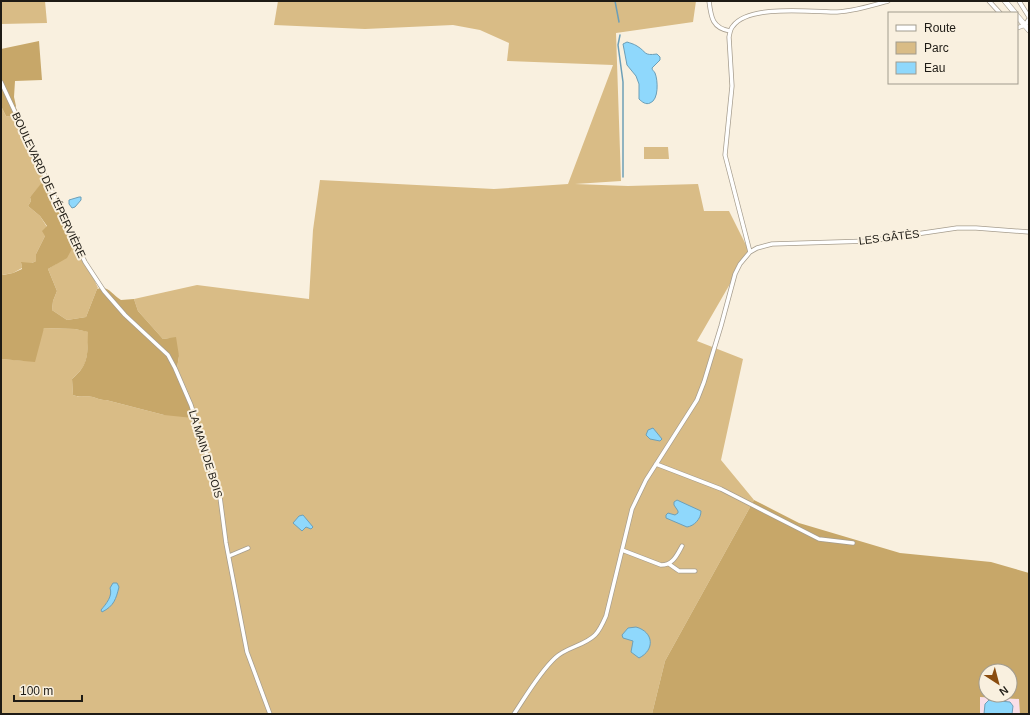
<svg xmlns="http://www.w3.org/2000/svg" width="1030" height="715" viewBox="0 0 1030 715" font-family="Helvetica,sans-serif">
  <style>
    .industrial { fill: #f9dfe8 }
    .green { fill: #d9bc86 }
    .forest { fill: #c7a769; fill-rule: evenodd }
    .water { fill: #8fd8fc; stroke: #6d9fb7 }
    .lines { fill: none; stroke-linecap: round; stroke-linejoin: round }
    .stream { stroke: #6d9fb7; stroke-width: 1.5 }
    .minor-casing { stroke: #a69d8e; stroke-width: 5 }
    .secondary-casing { stroke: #a69d8e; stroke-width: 6 }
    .minor { stroke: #fff; stroke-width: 3.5 }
    .secondary { stroke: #fff; stroke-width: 5 }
    .labels { text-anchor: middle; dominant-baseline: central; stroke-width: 4; stroke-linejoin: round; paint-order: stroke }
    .street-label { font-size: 11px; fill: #1e1b15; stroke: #f9f0df }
  </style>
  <rect width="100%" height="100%" fill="#f9f0df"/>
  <path class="industrial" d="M980 697 1019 699 1020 714H980Z"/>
  <path class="green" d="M1 1H45L47 23 1 24Z
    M278 1H696L693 22 616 33 621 181 575 184 628 186 698 184 704 211H729L749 251 697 341 743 359 721 460 754 500 665 661 652 714H1V359L27 361 44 328 75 329 89 332C86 354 91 363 72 379L73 395C81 398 85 395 93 397 97 398 100 400 106 400L164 415 190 396 177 368 179 356 170 338 163 339 138 311 134 299 197 285 309 299 313 230 320 180 494 189 568 184 613 65 507 61 509 43 480 30 453 25 365 29 274 25Z
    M1 106 6 116 12 117 16 108 98 288 97 289 86 317 67 320 52 310 53 301 57 291 48 269 56 264 44 181 30 197 31 201 28 206 40 216 47 227 45 236 36 254V261L32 263H21L22 268 13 273 2 275 1 274Z
    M644 147H668L669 159H644Z"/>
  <path class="forest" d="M39 41 42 80 15 81 14 97 16 106 12 117 6 116 1 106V49Z
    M44 180 64 221 74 245 67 258 48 269 57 291 53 301 52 310 67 320 86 317 97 289C109 285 111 294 121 300L134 299 138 311 163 339 176 337 179 356 177 368 190 396 193 418 164 415 106 400C100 400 97 398 93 397 85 395 81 398 73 395L72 379C90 364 87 353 88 332L75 329 44 328 35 362 1 359V274L3 275 13 273 22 269 21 262 32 263 36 261V254L45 236 42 231 47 226 40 216 28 206 31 201 30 197Z
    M754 500 799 523 900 553 991 562 1029 573V714H1020L1019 699 980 697V714H652L665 661ZM986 671H1010V695H986Z"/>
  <path class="water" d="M627 42C630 43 634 44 637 46 647 52 643 56 657 54L660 57V60L652 68C652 70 654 71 655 73 658 80 659 100 650 103 646 105 642 102 639 99V84L636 76 627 65 623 44Z
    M79 197H81V200L75 207 72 208 69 204V200Z
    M653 428 662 439 660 441 650 439 646 435 648 430Z
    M677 500 701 511C701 519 694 526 687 527L666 518V515L668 513 675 515 678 513V511L674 505V502Z
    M303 515 313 527 311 529 306 527 302 531 293 523 299 516Z
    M113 583H117L119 587C116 599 114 606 102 612L101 610C106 604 113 596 110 588Z
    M636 627C654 632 655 650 639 658L631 652 633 641 623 638 622 635 628 628Z
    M989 700 1010 702 1013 706 1012 714H984L985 704Z"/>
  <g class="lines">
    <path class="stream" d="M615 1 619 22
      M620 35 618 45 623 82V177"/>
    <g class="minor-casing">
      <path id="minor" d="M709 1C711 17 712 28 730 31
        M989 1 1000 13
        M1019 1 1029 17
        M1017 28 1025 25 1029 19
        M1 82 85 262 104 291 125 315 168 355 175 368 191 405 220 497 226 543 247 652 270 714
        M750 252 725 155 732 86 729 37C730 33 730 29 733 26 749 4 813 12 837 12 855 11 871 6 888 1
        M656 464 721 489 819 539 853 543
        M622 550 661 565C673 565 677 555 682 546
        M229 556 248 548
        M669 564 679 571H695
        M514 714C526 696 539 673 555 658 566 647 584 646 595 635 600 630 603 623 606 616L632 509 646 480 697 400 704 382 721 326 735 274 740 264 750 252 757 248 772 244 869 241 957 228H976L1029 232"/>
    </g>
    <g class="secondary-casing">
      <path id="secondary" d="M1005 1 1015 13
        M1017 16 1029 30"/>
    </g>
    <use href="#minor" class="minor"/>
    <use href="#secondary" class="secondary"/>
  </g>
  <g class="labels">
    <g class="street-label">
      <text transform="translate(49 185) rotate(65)">BOULEVARD DE L'ÉPERVIÈRE</text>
      <text transform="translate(889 237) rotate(-7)">LES GÂTÈS</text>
      <text transform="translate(206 454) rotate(73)">LA MAIN DE BOIS</text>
    </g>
  </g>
  <rect width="1030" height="715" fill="none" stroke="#1e1b15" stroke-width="4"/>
  <rect x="888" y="12" width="130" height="72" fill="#f9f0df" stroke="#a19b8e"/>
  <rect x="896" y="25" width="20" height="6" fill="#ffffff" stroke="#a19b8e"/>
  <text x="924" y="32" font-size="12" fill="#1e1b15">Route</text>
  <rect x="896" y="42" width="20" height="12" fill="#d9bc86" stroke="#a19b8e"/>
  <text x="924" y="52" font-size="12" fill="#1e1b15">Parc</text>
  <rect x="896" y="62" width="20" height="12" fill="#8fd8fc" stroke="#a19b8e"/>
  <text x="924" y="72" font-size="12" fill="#1e1b15">Eau</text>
  <g transform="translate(998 683) rotate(144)"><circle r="19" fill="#f9f0df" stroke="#a19b8e"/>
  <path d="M0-3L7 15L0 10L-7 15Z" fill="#8a4c0f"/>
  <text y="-6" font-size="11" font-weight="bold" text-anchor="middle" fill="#1e1b15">N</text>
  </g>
  <path d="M14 695v6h68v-6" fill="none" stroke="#1e1b15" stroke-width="2"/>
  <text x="20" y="695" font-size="12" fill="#1e1b15" stroke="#f9f0df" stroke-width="3" paint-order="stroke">100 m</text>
</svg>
